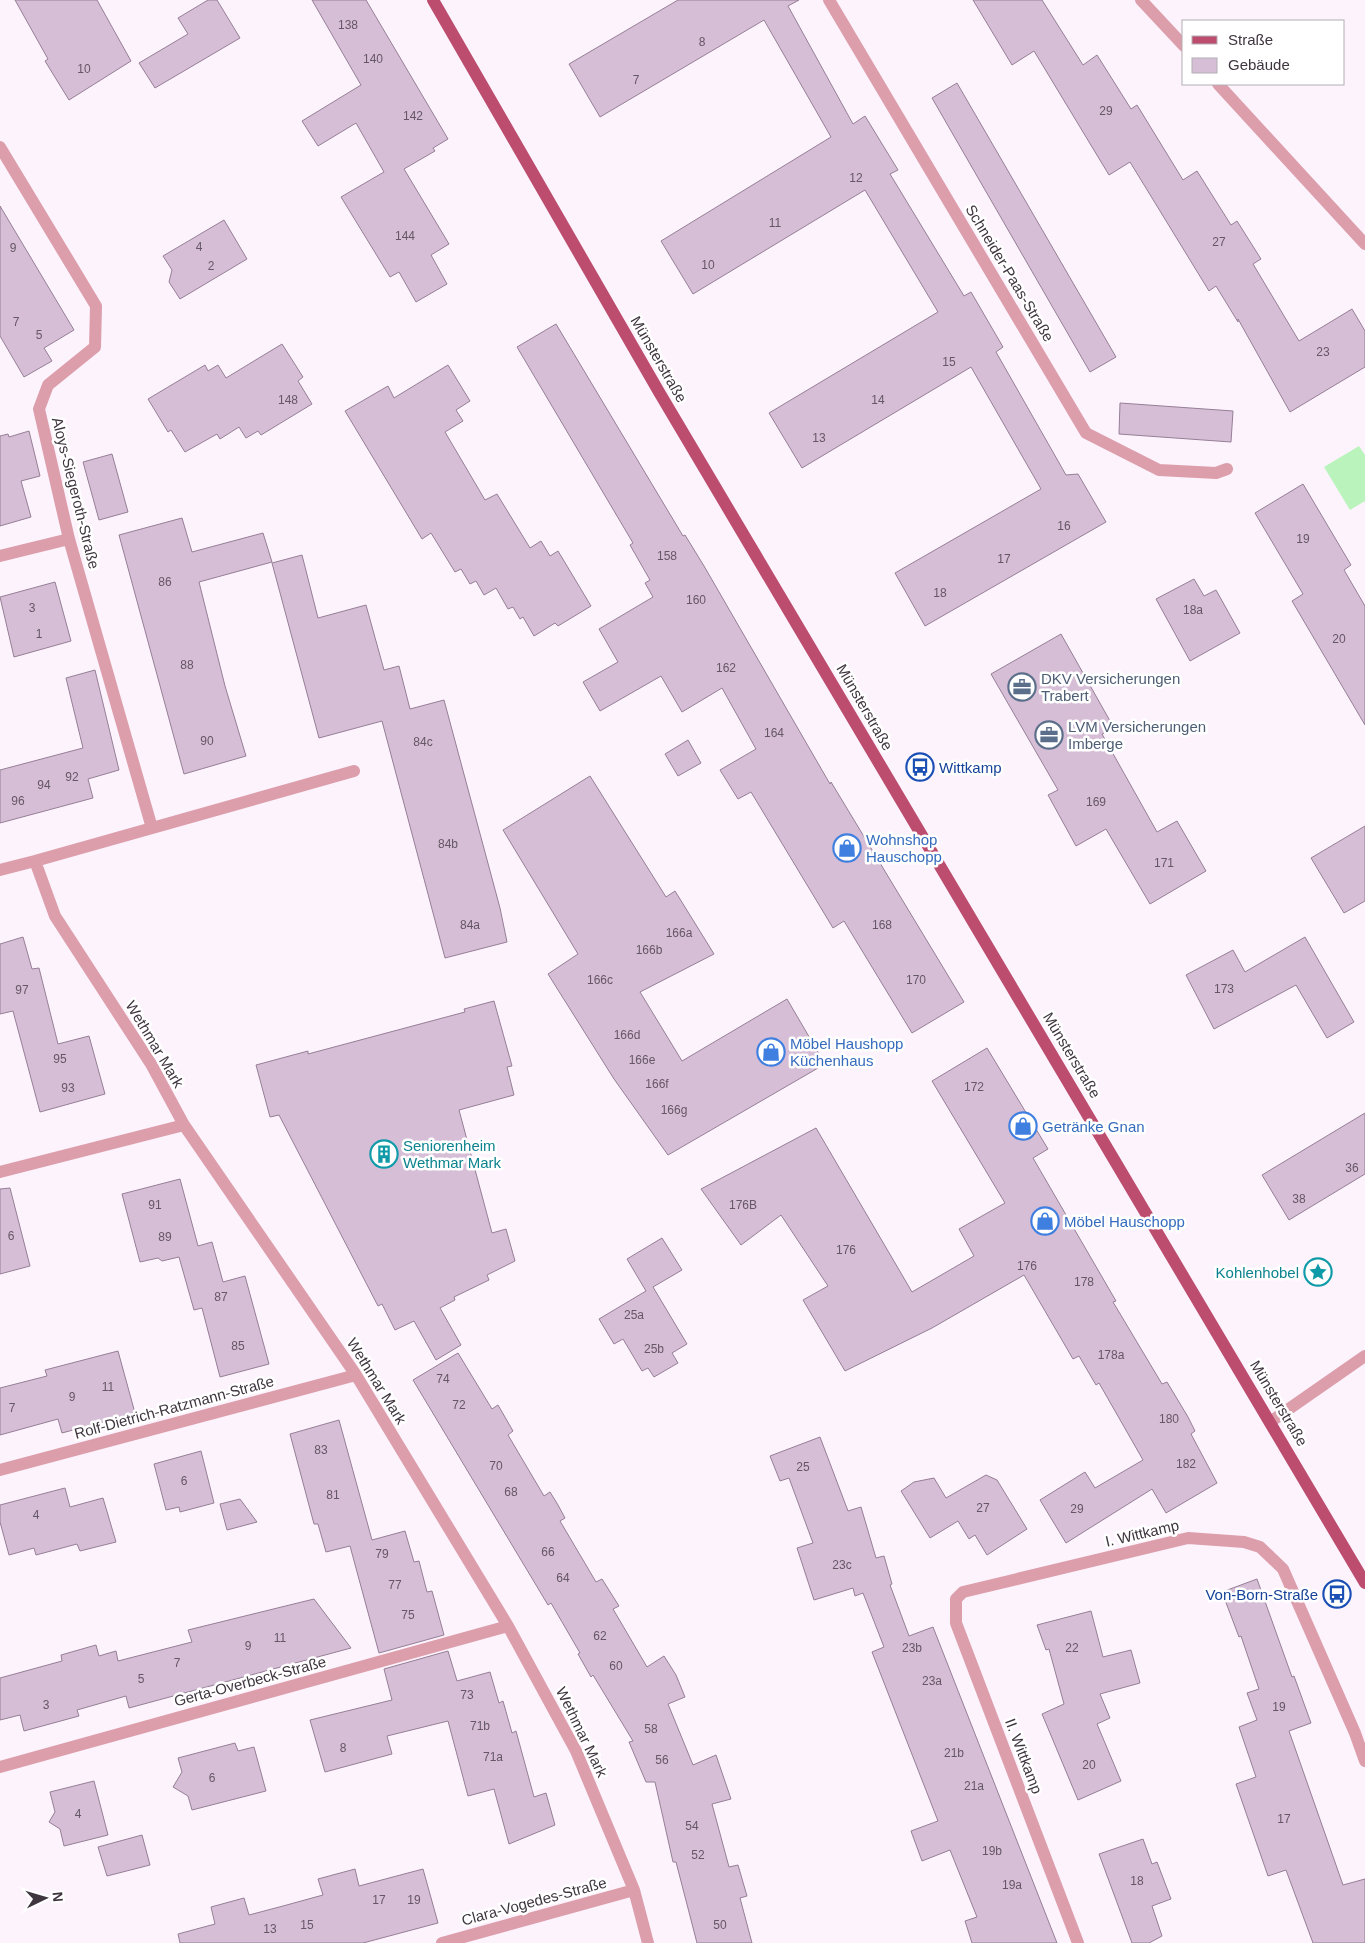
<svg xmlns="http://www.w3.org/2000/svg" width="1365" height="1943" viewBox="0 0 1365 1943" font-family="Arial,sans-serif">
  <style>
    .green { fill: #baf3bc }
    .building { fill: #d6bed6; stroke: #967f96 }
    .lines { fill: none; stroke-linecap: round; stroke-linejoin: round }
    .street { stroke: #dd9eac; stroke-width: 12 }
    .primary { stroke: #bd4d6e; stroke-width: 12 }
    .labels { text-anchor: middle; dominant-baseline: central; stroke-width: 5; stroke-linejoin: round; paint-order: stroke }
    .number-label { font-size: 12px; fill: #655765 }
    .street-label { font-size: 15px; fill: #3f353f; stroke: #fff }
    .service-label { font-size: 15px; fill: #4e5e75; stroke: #fff; text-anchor: start }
    .transit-label { font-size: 15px; fill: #164399; stroke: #fff; text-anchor: start }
    .shop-label { font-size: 15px; fill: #366cbe; stroke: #fff; text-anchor: start }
    .culture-label { font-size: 15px; fill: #0d838f; stroke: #fff; text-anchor: start }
  </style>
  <rect width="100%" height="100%" fill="#fdf3fd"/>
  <path class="green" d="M1359 446 1365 455V501L1350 510 1324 467Z"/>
  <path class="building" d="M15 0H97L131 61 69 100 45 61 48 59Z
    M208 0H217L240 38 155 88 139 63 188 34 178 18Z
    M312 0H366L448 139 433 148 435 151 404 169 449 244 431 255 447 284 416 302 399 272 390 277 341 197 384 172 356 123 318 146 302 121 361 85Z
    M678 0H799L788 6 853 124 865 116 898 170 890 174 964 296 971 292 1003 347 996 352 1066 475 1078 474 1106 522 925 626 895 573 1041 489 971 367 802 468 769 413 938 312 865 190 693 294 661 241 831 137 764 20 600 117 569 64Z
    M973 0H1042L1083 65 1097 55 1131 109 1137 105 1183 180 1197 171 1231 225 1237 221 1261 259 1253 264 1299 341 1352 309 1365 331V367L1290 412 1238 319V322L1216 286 1209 291 1130 162 1109 175 1034 51 1012 65Z
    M957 83 1116 357 1090 372 932 98Z
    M0 206 74 330 44 348 52 361 24 377 0 336Z
    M224 220 247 259 180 299 169 282 172 270 163 256Z
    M556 324 683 536 685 535 704 566 830 784 831 782 964 1002 912 1033 844 921 833 928 751 792 738 799 720 770 756 749 722 688 682 712 661 676 600 711 583 682 618 662 599 629 653 597 645 583 650 580 630 545 633 543 517 347Z
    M282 344 303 377 298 381 312 404 261 435 258 431 246 438 239 427 220 439 217 434 185 452 171 430 168 432 148 399 205 365 208 371 218 365 226 378Z
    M448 365 470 401 456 410 463 421 445 432 485 500 497 494 530 548 541 541 550 556 558 551 591 606 558 626 555 623 534 636 523 617 520 619 513 607 508 609 496 588 484 595 476 581 470 584 461 569 455 572 431 533 422 539 345 411 388 386 394 398Z
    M1120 403 1233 411 1231 442 1119 434Z
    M29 431 40 476 21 481 31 517 0 526V436L8 434 9 437Z
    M112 454 128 512 99 520 83 462Z
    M1303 484 1351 565 1344 570 1365 606V725L1292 601 1303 594 1255 513Z
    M182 518 192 552 263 533 272 562 199 582 225 686 246 756 184 774 119 535Z
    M302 555 318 618 366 605 384 670 399 666 410 709 444 700 500 908 507 942 445 958 382 721 319 738 272 563Z
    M1194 579 1204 596 1216 590 1240 633 1190 661 1156 599Z
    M55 582 71 641 14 657 0 597Z
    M1061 634 1114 728 1102 734 1157 832 1177 821 1206 871 1150 904 1106 829 1076 846 1048 795 1058 790 991 674Z
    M95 670 119 770 88 779 93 798 0 823V770L83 748 66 678Z
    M688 740 701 763 678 776 665 754Z
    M590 776 666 897 675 891 714 954 640 992 682 1061 787 999 825 1064 668 1155 614 1079 548 974 578 954 503 830Z
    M1365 826V901L1344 913 1311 858Z
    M23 937 32 969 39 968 58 1044 89 1036 105 1094 40 1112 13 1011 0 1014V944Z
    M1305 937 1354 1022 1327 1038 1296 985 1214 1029 1186 975 1233 950 1245 972Z
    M494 1001 512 1066 507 1067 514 1095 459 1110 492 1233 506 1229 515 1261 487 1275 489 1280 454 1297 455 1300 440 1308 461 1345 436 1360 414 1321 395 1330 382 1304 378 1306 279 1115 270 1117 256 1065 308 1051V1054L465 1012 464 1009Z
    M987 1048 1048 1149 1033 1158 1116 1301 1113 1302 1162 1384 1167 1382 1188 1417 1195 1431 1191 1434 1217 1483 1166 1513 1152 1489 1066 1543 1040 1500 1085 1472 1095 1488 1143 1460 1099 1383 1096 1385 1079 1356 1073 1359 1024 1275 932 1328 845 1371 803 1300 828 1286 781 1215 741 1245 701 1189 816 1128 912 1292 974 1256 959 1229 1005 1203 932 1081Z
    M1365 1113V1174L1289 1220 1262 1175Z
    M180 1179 198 1246 212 1242 223 1282 245 1276 269 1364 220 1377 202 1308 194 1310 179 1257 162 1261 158 1258 140 1262 122 1194Z
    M10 1188 30 1266 0 1274V1189Z
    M662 1238 682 1270 653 1287 687 1344 672 1353 678 1363 654 1377 648 1368 642 1371 623 1339 614 1344 599 1319 646 1291 627 1259Z
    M118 1351 135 1413 62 1433 58 1419 0 1435V1388L47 1376 45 1370Z
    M458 1353 492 1409 498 1405 513 1431 508 1435 544 1496 550 1492 558 1505 565 1518 560 1521 596 1582 602 1579 619 1606 613 1609 647 1667 664 1656 676 1675 685 1697 668 1704 693 1765 716 1755 731 1799 712 1804 729 1867 738 1865 747 1896 740 1898 752 1943H697L676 1862H673L655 1782H646L629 1742 633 1741 593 1675 591 1677 578 1654 580 1653 551 1603 548 1605 413 1380Z
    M339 1420 372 1540 405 1531 414 1562 419 1561 427 1592 432 1591 444 1635 379 1653 350 1546 326 1552 318 1524H314L290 1434Z
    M820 1437 848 1511 861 1507 876 1558 884 1556 892 1584 890 1585 909 1636 933 1627 1057 1943H972L965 1921 977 1917 950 1850 922 1861 911 1831 938 1821 872 1652 884 1647 863 1593 855 1596 853 1588 814 1600 797 1548 813 1543 789 1478 780 1481 770 1456Z
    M201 1451 214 1503 180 1512 179 1507 166 1510 154 1464Z
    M986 1475 997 1480 1027 1529 987 1555 975 1535 969 1539 958 1521 930 1538 901 1491 914 1482 934 1478 946 1498Z
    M65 1488 70 1507 103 1498 116 1542 80 1551 77 1544 36 1555 34 1548 9 1555 0 1522V1505Z
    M240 1499 257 1522 227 1530 220 1504Z
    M1257 1579 1292 1677 1294 1676 1311 1723 1289 1731 1343 1885 1365 1879V1943H1313L1286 1870 1268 1876 1236 1784 1256 1777 1239 1727 1257 1720 1247 1693 1259 1689 1241 1636 1239 1637 1222 1592Z
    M314 1599 351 1648 129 1708 126 1696 77 1710 79 1716 24 1731 20 1715 0 1720V1678L62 1661 61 1655 96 1645 99 1656 116 1651 118 1661 192 1642 188 1630Z
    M1091 1611 1103 1657 1131 1650 1140 1683 1100 1694 1110 1718 1097 1724 1121 1781 1078 1800 1042 1714 1064 1704 1049 1649 1046 1650 1037 1625Z
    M448 1651 457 1681 490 1672 499 1703 503 1701 512 1733 516 1731 534 1797 546 1793 555 1825 509 1844 494 1789 468 1796 448 1721 387 1736 392 1754 325 1772 310 1720 392 1700 384 1669Z
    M235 1743 238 1751 254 1747 266 1791 192 1810 188 1796 173 1787 182 1772 178 1758Z
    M94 1781 108 1835 64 1846 60 1829 49 1822 55 1812 50 1792Z
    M142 1835 150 1865 107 1876 98 1847Z
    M1143 1839 1152 1864 1157 1862 1171 1899 1152 1906 1162 1936 1149 1943H1132L1099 1854Z
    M355 1869 359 1886 423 1869 438 1923 363 1943H180L178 1934 215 1924 211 1907 244 1898 249 1915 283 1906 323 1895 318 1879Z"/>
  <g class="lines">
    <path class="street" d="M829 0 1086 433 1159 470 1216 473 1227 469
      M1141 0 1184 46
      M1218 84 1365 244
      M0 147 96 306 95 347 48 385 39 409 69 539 152 828
      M0 556 69 539
      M35 861 354 771
      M0 870 35 861 55 916 151 1064 184 1125 356 1375 508 1626 576 1751 634 1890 648 1943
      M0 1172 184 1125
      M1270 1422 1365 1356
      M0 1470 356 1375
      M0 1767 508 1626
      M442 1943 634 1890
      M1078 1943 956 1623V1599L963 1592 1188 1538 1244 1542 1260 1547 1283 1569 1355 1733 1365 1761"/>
    <path class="primary" d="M433 0 659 392 1365 1583"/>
  </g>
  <defs>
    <g id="office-ring" transform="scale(1.4375)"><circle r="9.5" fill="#fff" stroke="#5c6f8a" stroke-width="1.5"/><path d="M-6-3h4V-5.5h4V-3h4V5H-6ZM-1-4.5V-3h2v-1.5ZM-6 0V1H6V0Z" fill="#5c6f8a"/></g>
    <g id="bus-ring" transform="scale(1.4375)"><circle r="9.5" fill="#fff" stroke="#1a4fb4" stroke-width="1.5"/><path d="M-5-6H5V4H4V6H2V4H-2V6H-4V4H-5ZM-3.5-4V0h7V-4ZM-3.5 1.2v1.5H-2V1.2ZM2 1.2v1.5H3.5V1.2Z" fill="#1a4fb4"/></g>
    <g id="shop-ring" transform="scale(1.4375)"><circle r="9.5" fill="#fff" stroke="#3f7fe0" stroke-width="1.5"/><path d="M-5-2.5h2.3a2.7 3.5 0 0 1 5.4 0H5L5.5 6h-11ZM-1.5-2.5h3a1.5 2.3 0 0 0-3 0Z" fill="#3f7fe0"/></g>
    <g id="building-ring" transform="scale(1.4375)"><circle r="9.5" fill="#fff" stroke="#0f9aa8" stroke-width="1.5"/><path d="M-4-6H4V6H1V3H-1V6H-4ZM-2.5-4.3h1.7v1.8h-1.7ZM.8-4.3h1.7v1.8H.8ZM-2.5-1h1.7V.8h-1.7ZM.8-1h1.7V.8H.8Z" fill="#0f9aa8"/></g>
    <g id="sight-ring" transform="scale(1.4375)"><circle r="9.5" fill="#fff" stroke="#0f9aa8" stroke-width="1.5"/><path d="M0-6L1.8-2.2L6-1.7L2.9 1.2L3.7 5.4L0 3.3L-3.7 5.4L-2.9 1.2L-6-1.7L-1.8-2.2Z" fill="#0f9aa8"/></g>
  </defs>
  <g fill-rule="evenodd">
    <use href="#office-ring" x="1022" y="687"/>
    <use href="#office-ring" x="1049" y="735"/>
    <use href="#bus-ring" x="920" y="767"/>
    <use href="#shop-ring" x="847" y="848"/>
    <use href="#shop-ring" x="771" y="1052"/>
    <use href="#shop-ring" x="1023" y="1126"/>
    <use href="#building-ring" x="384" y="1154"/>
    <use href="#shop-ring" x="1045" y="1221"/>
    <use href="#sight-ring" x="1318" y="1272"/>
    <use href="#bus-ring" x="1337" y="1594"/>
  </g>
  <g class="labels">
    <g class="number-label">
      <text x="348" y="25">138</text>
      <text x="702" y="42">8</text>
      <text x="373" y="59">140</text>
      <text x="84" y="69">10</text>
      <text x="636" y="80">7</text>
      <text x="1106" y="111">29</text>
      <text x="413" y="116">142</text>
      <text x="856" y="178">12</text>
      <text x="775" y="223">11</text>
      <text x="405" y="236">144</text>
      <text x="1219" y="242">27</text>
      <text x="199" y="247">4</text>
      <text x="13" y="248">9</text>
      <text x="708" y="265">10</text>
      <text x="211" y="266">2</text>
      <text x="16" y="322">7</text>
      <text x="39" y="335">5</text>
      <text x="1323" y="352">23</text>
      <text x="949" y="362">15</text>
      <text x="288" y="400">148</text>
      <text x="878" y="400">14</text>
      <text x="819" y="438">13</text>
      <text x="1064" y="526">16</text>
      <text x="1303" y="539">19</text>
      <text x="667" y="556">158</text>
      <text x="1004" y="559">17</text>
      <text x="165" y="582">86</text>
      <text x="940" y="593">18</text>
      <text x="696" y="600">160</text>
      <text x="32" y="608">3</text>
      <text x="1193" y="610">18a</text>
      <text x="39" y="634">1</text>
      <text x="1339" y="639">20</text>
      <text x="187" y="665">88</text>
      <text x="726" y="668">162</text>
      <text x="774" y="733">164</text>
      <text x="207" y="741">90</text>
      <text x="423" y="742">84c</text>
      <text x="72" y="777">92</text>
      <text x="44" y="785">94</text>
      <text x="18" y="801">96</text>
      <text x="1096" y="802">169</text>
      <text x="448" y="844">84b</text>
      <text x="1164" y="863">171</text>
      <text x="470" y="925">84a</text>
      <text x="882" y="925">168</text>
      <text x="679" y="933">166a</text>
      <text x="649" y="950">166b</text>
      <text x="600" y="980">166c</text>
      <text x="916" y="980">170</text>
      <text x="1224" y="989">173</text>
      <text x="22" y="990">97</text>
      <text x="627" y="1035">166d</text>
      <text x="60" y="1059">95</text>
      <text x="642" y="1060">166e</text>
      <text x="657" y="1084">166f</text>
      <text x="974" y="1087">172</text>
      <text x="68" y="1088">93</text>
      <text x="674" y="1110">166g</text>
      <text x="1352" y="1168">36</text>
      <text x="1299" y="1199">38</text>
      <text x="155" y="1205">91</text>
      <text x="743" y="1205">176B</text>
      <text x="11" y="1236">6</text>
      <text x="165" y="1237">89</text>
      <text x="846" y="1250">176</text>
      <text x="1027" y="1266">176</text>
      <text x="1084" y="1282">178</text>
      <text x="221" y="1297">87</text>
      <text x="634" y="1315">25a</text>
      <text x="238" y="1346">85</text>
      <text x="654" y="1349">25b</text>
      <text x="1111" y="1355">178a</text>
      <text x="443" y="1379">74</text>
      <text x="108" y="1387">11</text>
      <text x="72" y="1397">9</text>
      <text x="459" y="1405">72</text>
      <text x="12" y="1408">7</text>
      <text x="1169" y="1419">180</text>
      <text x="321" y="1450">83</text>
      <text x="1186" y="1464">182</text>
      <text x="496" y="1466">70</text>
      <text x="803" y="1467">25</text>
      <text x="184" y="1481">6</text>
      <text x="511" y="1492">68</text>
      <text x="333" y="1495">81</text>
      <text x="983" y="1508">27</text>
      <text x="1077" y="1509">29</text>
      <text x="36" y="1515">4</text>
      <text x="548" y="1552">66</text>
      <text x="382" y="1554">79</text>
      <text x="842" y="1565">23c</text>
      <text x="563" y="1578">64</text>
      <text x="395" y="1585">77</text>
      <text x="408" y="1615">75</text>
      <text x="600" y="1636">62</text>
      <text x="280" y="1638">11</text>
      <text x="248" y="1646">9</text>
      <text x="912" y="1648">23b</text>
      <text x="1072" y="1648">22</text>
      <text x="177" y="1663">7</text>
      <text x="616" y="1666">60</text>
      <text x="141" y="1679">5</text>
      <text x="932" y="1681">23a</text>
      <text x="467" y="1695">73</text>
      <text x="46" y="1705">3</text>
      <text x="1279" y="1707">19</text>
      <text x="480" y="1726">71b</text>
      <text x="651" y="1729">58</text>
      <text x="343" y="1748">8</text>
      <text x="954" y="1753">21b</text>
      <text x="493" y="1757">71a</text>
      <text x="662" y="1760">56</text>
      <text x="1089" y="1765">20</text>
      <text x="212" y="1778">6</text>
      <text x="974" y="1786">21a</text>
      <text x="78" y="1814">4</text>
      <text x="1284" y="1819">17</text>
      <text x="692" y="1826">54</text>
      <text x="992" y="1851">19b</text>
      <text x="698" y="1855">52</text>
      <text x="1137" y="1881">18</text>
      <text x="1012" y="1885">19a</text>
      <text x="379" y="1900">17</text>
      <text x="414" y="1900">19</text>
      <text x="307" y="1925">15</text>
      <text x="720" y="1925">50</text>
      <text x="270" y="1929">13</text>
    </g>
    <g class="street-label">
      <text transform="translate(1010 273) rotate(59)">Schneider-Paas-Straße</text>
      <text transform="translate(659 359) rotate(60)">Münsterstraße</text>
      <text transform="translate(76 493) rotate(76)">Aloys-Siegeroth-Straße</text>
      <text transform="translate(865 707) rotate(60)">Münsterstraße</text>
      <text transform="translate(155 1044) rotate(59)">Wethmar Mark</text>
      <text transform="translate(1072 1055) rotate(59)">Münsterstraße</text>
      <text transform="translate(377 1381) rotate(58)">Wethmar Mark</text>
      <text transform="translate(1279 1403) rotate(59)">Münsterstraße</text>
      <text transform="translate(174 1407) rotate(-15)">Rolf-Dietrich-Ratzmann-Straße</text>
      <text transform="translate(1142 1533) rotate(-13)">I. Wittkamp</text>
      <text transform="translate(250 1681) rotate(-15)">Gerta-Overbeck-Straße</text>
      <text transform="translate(582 1732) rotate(64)">Wethmar Mark</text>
      <text transform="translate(1024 1756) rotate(69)">II. Wittkamp</text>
      <text transform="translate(534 1901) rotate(-15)">Clara-Vogedes-Straße</text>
    </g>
    <g class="service-label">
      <text x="1041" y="678">DKV Versicherungen<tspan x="1041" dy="17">Trabert</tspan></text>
      <text x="1068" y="726">LVM Versicherungen<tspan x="1068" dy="17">Imberge</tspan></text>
    </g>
    <g class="transit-label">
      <text x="939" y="767">Wittkamp</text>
      <text x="1318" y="1594" text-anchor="end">Von-Born-Straße</text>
    </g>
    <g class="shop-label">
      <text x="866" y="839">Wohnshop<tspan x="866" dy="17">Hauschopp</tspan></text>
      <text x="790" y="1043">Möbel Haushopp<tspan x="790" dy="17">Küchenhaus</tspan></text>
      <text x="1042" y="1126">Getränke Gnan</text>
      <text x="1064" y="1221">Möbel Hauschopp</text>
    </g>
    <g class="culture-label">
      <text x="403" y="1145">Seniorenheim<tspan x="403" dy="17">Wethmar Mark</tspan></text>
      <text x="1299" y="1272" text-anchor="end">Kohlenhobel</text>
    </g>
  </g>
  <rect x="1182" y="20" width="162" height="65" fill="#ffffff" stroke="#b2aeb2"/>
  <rect x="1192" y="36" width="25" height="8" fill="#bd4d6e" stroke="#b2aeb2"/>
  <text x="1228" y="45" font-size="15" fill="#3f353f">Straße</text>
  <rect x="1192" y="58" width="25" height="15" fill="#d6bed6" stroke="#b2aeb2"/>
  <text x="1228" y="70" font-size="15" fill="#3f353f">Gebäude</text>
  <g transform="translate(45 1898) rotate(85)" stroke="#ffffff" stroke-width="4" paint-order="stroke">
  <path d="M0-4L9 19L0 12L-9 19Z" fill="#3f353f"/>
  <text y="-8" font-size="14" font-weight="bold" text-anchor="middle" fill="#3f353f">N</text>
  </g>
</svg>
